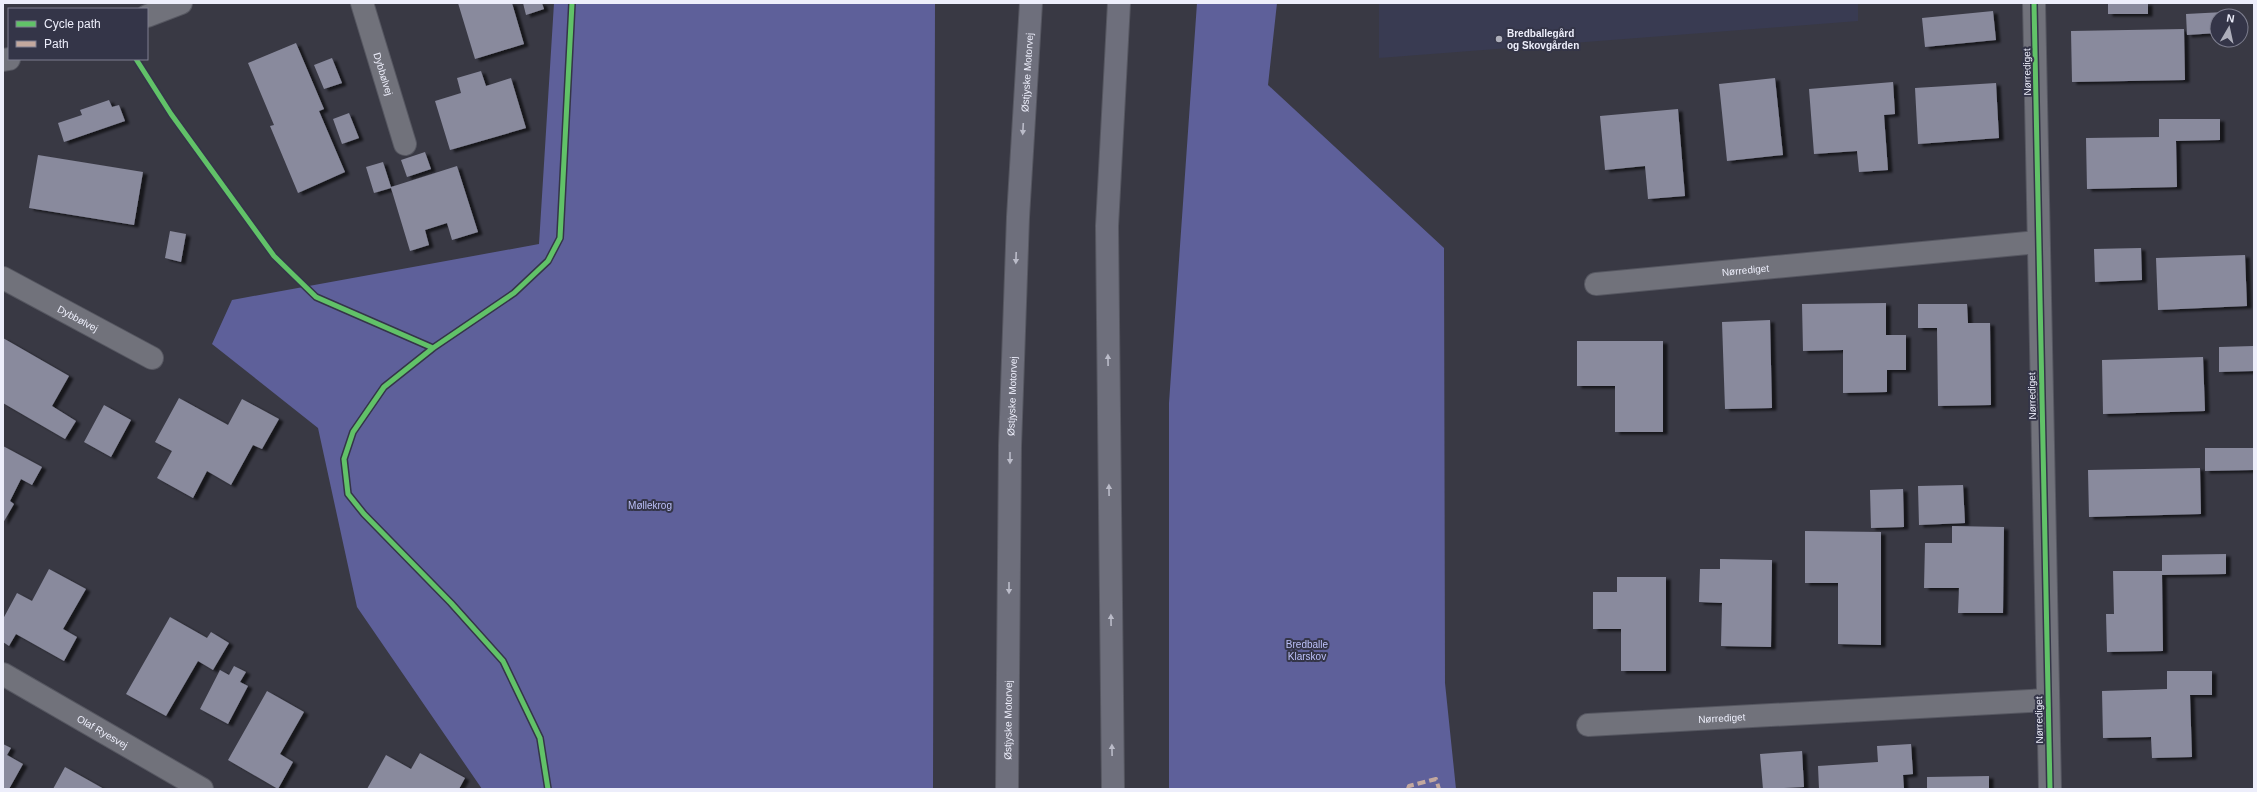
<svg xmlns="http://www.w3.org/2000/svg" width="2257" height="792" viewBox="0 0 2257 792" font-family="Arial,sans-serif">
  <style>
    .built { fill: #393b52 }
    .forest { fill: #5e609a }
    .building { fill: #898a9d; filter: url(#shadow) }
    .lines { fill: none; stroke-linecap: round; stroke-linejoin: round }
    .minor-casing { stroke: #565761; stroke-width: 24 }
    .motorway-casing { stroke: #565761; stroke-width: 24 }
    .minor { stroke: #71727b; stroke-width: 22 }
    .motorway { stroke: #6e6f7c; stroke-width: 22 }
    .quiet { stroke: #c3a89e; stroke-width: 4; stroke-dasharray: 8 4; stroke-linecap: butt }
    .cycleway-casing { stroke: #343548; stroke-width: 8 }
    .cycleway { stroke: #61c268; stroke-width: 5 }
    .oneway { fill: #babbc8 }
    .poi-dot { fill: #aeafbb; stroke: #343548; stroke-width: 1.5 }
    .labels { text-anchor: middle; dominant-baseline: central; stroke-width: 4; stroke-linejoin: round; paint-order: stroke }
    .poi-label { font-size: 10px; font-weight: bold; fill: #edeefb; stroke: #343548; text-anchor: start }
    .street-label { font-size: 10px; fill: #edeefb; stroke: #343548 }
    .park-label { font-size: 10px; fill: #bcc0f8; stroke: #343548 }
  </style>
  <defs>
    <filter id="shadow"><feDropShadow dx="4.5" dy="2.5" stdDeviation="1" flood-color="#0009"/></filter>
  </defs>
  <rect width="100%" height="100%" fill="#393944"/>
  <path class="built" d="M1379 3H1858V21L1379 58Z"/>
  <path class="forest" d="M554 3H935L933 789H482L357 607 318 428 212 344 232 300 539 244Z
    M1197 3H1277L1268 85 1444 248 1445 683 1456 789H1169V403Z"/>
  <path class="building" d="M458 3H512L524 44 475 59Z
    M523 3H542L544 9 526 15Z
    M2108 3H2148V14H2108Z
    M1993 11 1996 40 1925 47 1922 18Z
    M2224 12 2225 16H2217V33L2187 35 2186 14Z
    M2184 29 2185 80 2072 82 2071 31Z
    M296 43 324 109 319 111 345 172 298 193 270 126 274 125 248 63Z
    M332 58 342 83 324 89 314 65Z
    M481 71 486 86 511 78 526 128 450 150 435 101 461 93 457 78Z
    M1775 78 1783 155 1727 161 1719 84Z
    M1893 82 1895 114 1884 115 1888 170 1859 172 1857 151 1814 154 1809 89Z
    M1996 83 1999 138 1918 144 1915 88Z
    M109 100 112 107 119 105 125 121 64 142 58 123 82 115 80 110Z
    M1678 109 1685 196 1648 199 1645 166 1605 170 1600 116Z
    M349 113 359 138 342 144 333 119Z
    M2159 119H2220V140L2176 141 2177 187 2087 189 2086 138 2159 137Z
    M425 152 431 169 407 177 401 160Z
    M38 155 143 172 134 225 29 208Z
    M383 162 391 187 457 166 478 232 452 240 447 223 425 230 429 245 410 251 391 188 374 193 366 167Z
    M170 231 186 234 181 262 165 258Z
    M2141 248 2142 280 2095 282 2094 249Z
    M2245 255 2247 306 2158 310 2156 258Z
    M1886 303V335H1906V370H1887V392L1843 393V350L1803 351 1802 304Z
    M1918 304H1967L1968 323H1990L1991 405 1938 406 1937 328H1918Z
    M1770 320 1772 408 1725 409 1722 322Z
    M3 338 69 376 52 406 76 421 65 439 3 403Z
    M1577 341H1663V432H1615V386H1577Z
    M2254 346V371L2219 372V347Z
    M2203 357 2205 411 2103 414 2102 360Z
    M179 398 228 425 242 399 279 419 262 449 253 445 231 485 207 471 193 498 157 478 172 451 155 442Z
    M104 405 131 420 111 457 84 442Z
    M3 446 42 467 32 485 21 479 10 501 14 504 3 523Z
    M2205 448H2254V470L2205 471Z
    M2200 468 2201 514 2089 517 2088 470Z
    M1963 485 1965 523 1919 525 1918 486Z
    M1903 489 1904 527 1871 528 1870 490Z
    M1952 526 2004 527 2003 613H1958L1959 588H1924L1925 543H1952Z
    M1805 531 1881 532V645L1838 644V583H1805Z
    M2226 554V574L2162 575 2163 651 2107 652 2106 614H2114L2113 571H2162V555Z
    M1720 559 1772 560 1771 647 1721 646 1722 603 1699 602 1700 569H1720Z
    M49 569 86 589 63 629 77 637 64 661 16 634 9 646 3 642V619L17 593 32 601Z
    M1617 577H1666V671H1621V629H1593V592H1617Z
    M170 617 207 638 211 632 229 643 213 670 198 661 166 716 126 694Z
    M234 666 246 672 240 682 248 686 228 724 200 709 220 670 229 675Z
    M2167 671H2212V695H2190L2192 757 2152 758 2151 737 2103 738 2102 691 2167 689Z
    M267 691 304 712 280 754 293 762 278 789 228 760Z
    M3 744 11 748 7 755 23 764 9 789H3Z
    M1911 744 1913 774 1903 775 1904 789H1819L1818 766 1878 762 1877 746Z
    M1802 751 1804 787 1763 789 1760 754Z
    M420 753 465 778 459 789H367L386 755 411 769Z
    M65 767 104 789H53Z
    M1989 776V789H1927V777Z"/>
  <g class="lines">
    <g class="minor-casing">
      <g id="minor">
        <path id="s1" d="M362 3 405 144"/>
        <path d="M2034 3 2050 789"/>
        <path d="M147 16 181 3"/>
        <path d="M3 60 9 59"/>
        <path id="s2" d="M3 278 152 358"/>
        <path id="s3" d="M1596 284 2038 242"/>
        <path id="s4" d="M3 674 202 789"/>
        <path id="s5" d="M1588 725 2047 700"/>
      </g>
    </g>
    <g class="motorway-casing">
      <g id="motorway">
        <path id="s6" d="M1007 789 1010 446 1018 217 1031 3"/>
        <path d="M1113 789 1107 226 1119 3"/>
      </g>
    </g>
    <use href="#minor" class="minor"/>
    <use href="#motorway" class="motorway"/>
    <path class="quiet" d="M1408 789 1409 786 1436 779 1439 789"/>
    <g class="cycleway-casing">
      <path id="cycleway" d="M2034 3 2050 789
        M136 59 171 114 274 256 316 297 433 348
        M548 789 540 738 503 661 451 603 364 514 348 494 344 459 353 432 384 387 433 348 514 293 548 261 560 238 572 3"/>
    </g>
    <use href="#cycleway" class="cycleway"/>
  </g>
  <defs><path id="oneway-solid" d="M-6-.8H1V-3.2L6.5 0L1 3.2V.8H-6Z"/></defs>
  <g class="oneway">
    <use href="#oneway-solid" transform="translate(1023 129) rotate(93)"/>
    <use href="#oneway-solid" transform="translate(1016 258) rotate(92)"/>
    <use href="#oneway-solid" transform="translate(1108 360) rotate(-91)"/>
    <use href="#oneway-solid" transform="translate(1010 458) rotate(90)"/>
    <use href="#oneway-solid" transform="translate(1109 490) rotate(-91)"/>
    <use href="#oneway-solid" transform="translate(1009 588) rotate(90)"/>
    <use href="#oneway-solid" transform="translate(1111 620) rotate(-91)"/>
    <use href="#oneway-solid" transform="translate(1112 750) rotate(-91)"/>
  </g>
  <circle class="poi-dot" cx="1499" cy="39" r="4"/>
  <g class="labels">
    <g class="poi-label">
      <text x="1507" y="33">Bredballegård<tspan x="1507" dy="12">og Skovgården</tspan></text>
    </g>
    <g class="street-label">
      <text stroke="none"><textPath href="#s6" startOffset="717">Østjyske Motorvej</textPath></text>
      <text transform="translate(2027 72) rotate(-91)">Nørrediget</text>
      <text stroke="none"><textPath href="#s1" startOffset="74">Dybbølvej</textPath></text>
      <text stroke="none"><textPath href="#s3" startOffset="150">Nørrediget</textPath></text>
      <text stroke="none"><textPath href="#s2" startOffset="85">Dybbølvej</textPath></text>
      <text stroke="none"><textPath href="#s6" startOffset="393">Østjyske Motorvej</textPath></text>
      <text transform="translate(2032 396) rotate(-91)">Nørrediget</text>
      <text stroke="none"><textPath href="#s5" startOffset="134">Nørrediget</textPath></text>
      <text stroke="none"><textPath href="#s6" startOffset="69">Østjyske Motorvej</textPath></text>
      <text transform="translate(2039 720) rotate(-91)">Nørrediget</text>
      <text stroke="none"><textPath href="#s4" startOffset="115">Olaf Ryesvej</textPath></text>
    </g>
    <g class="park-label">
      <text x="650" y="505">Møllekrog</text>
      <text x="1307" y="644">Bredballe<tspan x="1307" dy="12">Klarskov</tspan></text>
    </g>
  </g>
  <rect width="2257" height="792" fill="none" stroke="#edeefb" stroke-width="8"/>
  <rect x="8" y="8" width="140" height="52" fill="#343548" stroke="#7e7f90"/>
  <rect x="16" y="21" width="20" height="6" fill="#61c268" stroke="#7e7f90"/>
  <text x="44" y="28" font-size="12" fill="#edeefb">Cycle path</text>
  <rect x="16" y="41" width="20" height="6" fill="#c3a89e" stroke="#7e7f90"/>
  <text x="44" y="48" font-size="12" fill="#edeefb">Path</text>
  <g transform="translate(2229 28) rotate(9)"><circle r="19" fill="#343548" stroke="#7e7f90"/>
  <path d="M0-3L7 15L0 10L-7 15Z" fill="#aeafbb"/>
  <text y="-6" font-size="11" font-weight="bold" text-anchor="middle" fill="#edeefb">N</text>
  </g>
</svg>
